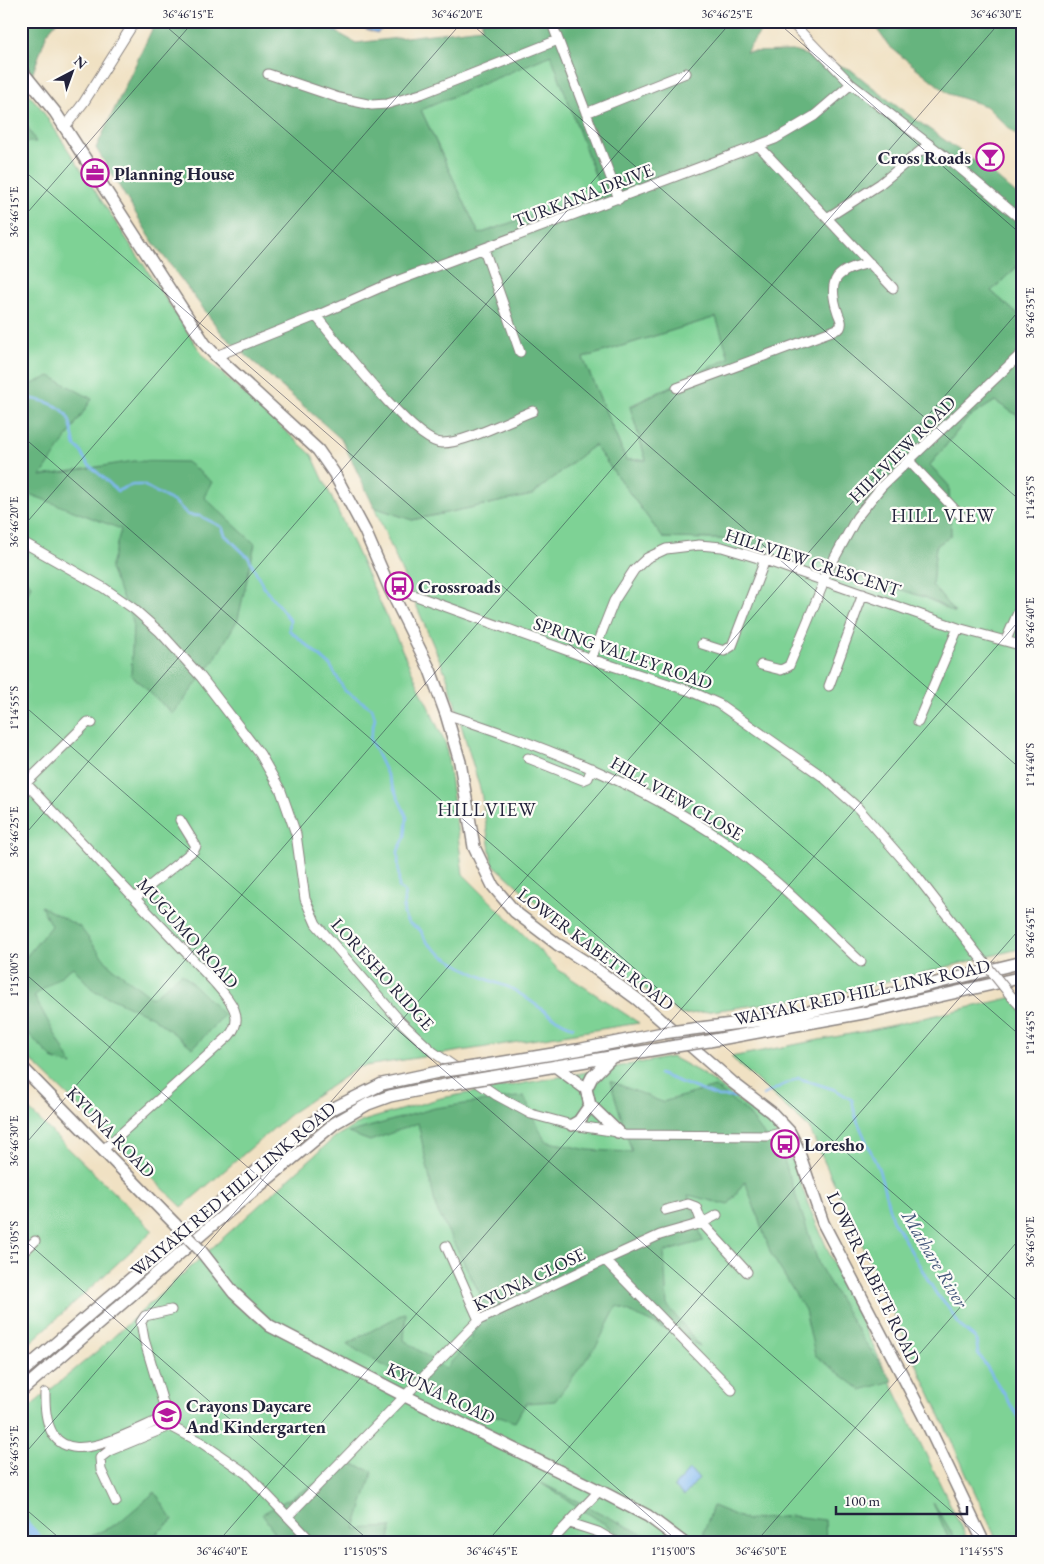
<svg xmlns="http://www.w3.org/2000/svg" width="1044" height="1564" viewBox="0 0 1044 1564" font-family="'EB Garamond',serif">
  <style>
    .green { fill: #7ed295; stroke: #507a68 }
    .forest { fill: #66b47e; stroke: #446b5c; fill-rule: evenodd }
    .water { fill: #80b8f0; stroke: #516d96 }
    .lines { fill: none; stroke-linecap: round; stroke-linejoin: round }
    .stream { stroke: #80b8f0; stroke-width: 2.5 }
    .canal { stroke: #80b8f0; stroke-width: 9 }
    .minor-casing { stroke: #89827f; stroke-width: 11 }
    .major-casing { stroke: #89827f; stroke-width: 14 }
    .minor { stroke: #fff; stroke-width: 9 }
    .major { stroke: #fff; stroke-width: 11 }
    .minor-bridge-casing { stroke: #89827f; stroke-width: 11; stroke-linecap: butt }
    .major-bridge-casing { stroke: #89827f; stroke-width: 14; stroke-linecap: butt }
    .minor-bridge { stroke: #fff; stroke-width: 9 }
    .major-bridge { stroke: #fff; stroke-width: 11 }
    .ticks { fill: none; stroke: #22223b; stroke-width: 1; stroke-opacity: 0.45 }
    .labels { text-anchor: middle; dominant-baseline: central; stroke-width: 4.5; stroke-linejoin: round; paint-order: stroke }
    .poi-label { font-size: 18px; font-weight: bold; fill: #22223b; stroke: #fdfcf7; text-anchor: start }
    .street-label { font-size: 18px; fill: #22223b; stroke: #fdfcf7 }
    .neighbourhood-label { font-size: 19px; letter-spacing: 1px; fill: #22223b; stroke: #fdfcf7 }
    .water-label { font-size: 19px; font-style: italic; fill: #43567a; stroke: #fdfcf7 }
    .neatline { fill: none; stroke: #22223b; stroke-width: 2 }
    .ticks-label { font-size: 12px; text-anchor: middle; fill: #22223b }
  </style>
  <rect width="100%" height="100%" fill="#fdfcf7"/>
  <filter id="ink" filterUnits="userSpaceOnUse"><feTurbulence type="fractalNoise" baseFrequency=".02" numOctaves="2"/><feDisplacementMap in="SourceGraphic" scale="10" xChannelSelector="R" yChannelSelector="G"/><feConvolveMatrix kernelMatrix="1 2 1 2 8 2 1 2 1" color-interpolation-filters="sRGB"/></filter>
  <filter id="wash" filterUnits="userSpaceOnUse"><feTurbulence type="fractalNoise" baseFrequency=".0096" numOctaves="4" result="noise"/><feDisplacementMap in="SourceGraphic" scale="20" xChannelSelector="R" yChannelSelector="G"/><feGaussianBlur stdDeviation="1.12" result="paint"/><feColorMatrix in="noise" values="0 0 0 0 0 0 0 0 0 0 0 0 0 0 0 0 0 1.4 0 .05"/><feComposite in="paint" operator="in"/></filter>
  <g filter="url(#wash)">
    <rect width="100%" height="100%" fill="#f0e1c3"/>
    <path class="green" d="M551 54 601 191 479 234 421 110Z
      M21 86 40 107 204 357 312 455 446 745 463 874 560 971 639 1023 359 1067 294 1111 182 1207 21 1050Z
      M1023 261V319L991 291Z
      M716 317 730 358 630 406 646 460H626L583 358Z
      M995 401 1023 419V948L836 994 682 1015 579 942 492 863 481 792 447 677 374 507 412 520 532 495 594 445 663 538 719 539 790 549 855 575 927 598 954 612 932 585 936 546 951 536 949 486 930 465 968 418Z
      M1023 995V1543H998L809 1128 731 1057 876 1029Z
      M672 1057 703 1074 772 1126 792 1160 810 1209 839 1276 969 1543H21V1414L102 1347 335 1137 363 1121 441 1098Z
      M21 1102 153 1231 21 1351Z"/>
    <path class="forest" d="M21 21H57L47 33 21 106Z
      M156 21H317L356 43 482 28V21H768L746 52 793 51 850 69 891 102 994 175 1023 200V261L991 291 1023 319V419L995 401 968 418 930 465 949 486 951 536 936 546 932 585 955 613 927 598 855 575 790 549 719 539 663 538 594 445 532 495 412 520 374 507 342 440 223 335 153 242 96 148ZM551 55 601 191 479 234 421 110ZM716 317 729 358 630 407 646 460H626L583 358Z
      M871 21H1023V142L986 106 949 94 889 46Z
      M21 115 36 142H21Z
      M50 376 92 399 41 476 134 461 187 462 212 482 204 497 255 544 238 619 213 662 173 714 131 675 133 622 110 569 121 529 29 494 21 512V389Z
      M21 575 31 585 21 610Z
      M41 906 80 927 108 964 152 998 182 973 224 1015 193 1048 152 1017 93 990 73 967 34 996 72 1065 54 1060 21 1026V963L51 926Z
      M610 1081 662 1102 715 1087 746 1111 784 1160 819 1265 862 1338 893 1381 861 1390 815 1355 805 1310 771 1254 745 1181 728 1205 688 1195 703 1241 664 1252 667 1305 700 1346 617 1306 597 1345 555 1401 526 1403 515 1422C459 1405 396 1375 347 1344L406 1312 404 1340 445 1369 471 1340 483 1300 436 1208 418 1123 370 1141 348 1133 435 1108 524 1096 545 1141 588 1150 632 1152Z
      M350 1464 373 1471 355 1529 391 1527 390 1543H282L262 1514Z
      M541 1483 660 1543H634Z
      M155 1492 173 1520 145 1543H76L117 1524Z
      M933 1502 958 1543H950Z
      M713 1506 747 1520 792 1516 825 1520 826 1543H705L704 1531Z"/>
    <path class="water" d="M312 21H393L377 33 353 24 335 32Z
      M689 1470 699 1478 684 1496 674 1487Z"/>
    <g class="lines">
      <path class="stream" d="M21 397C36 399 63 403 69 419 72 427 73 438 75 446 85 452 82 459 89 465 99 474 108 481 117 491L132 485H143L176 503 188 515 200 516 222 527 225 535 249 558 263 586 290 620 289 630 330 665 345 691 372 708 375 718 370 739 407 817 405 837 398 851 399 888 405 892C404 901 401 915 408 922 411 926 417 927 421 931 423 934 424 938 426 941 439 956 476 975 494 982 501 985 506 985 512 989 534 1001 550 1019 573 1027
        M659 1074 719 1097H744
        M763 1095 798 1078 836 1090 852 1100 856 1118 879 1170 892 1219 937 1295 947 1305 960 1326 976 1339 978 1353 1023 1424"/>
      <path class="canal" d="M21 1520 42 1543"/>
    </g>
  </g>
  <g filter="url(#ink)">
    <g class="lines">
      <g class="minor-casing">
        <path id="minor" d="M551 21 619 199
          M795 26 851 84 956 165 1023 221
          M268 74 339 98 372 105 387 104 421 94 558 40
          M586 113 686 73
          M65 127 84 102 135 21
          M759 146 893 288
          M827 218 880 184 929 144
          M484 249 520 352
          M316 316C337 341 414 443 442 443 465 443 509 420 533 411
          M216 356 316 316 386 285 775 139 814 116 851 84
          M677 388 840 328C843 322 840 319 838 313 826 278 837 270 870 263
          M909 461 962 517
          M21 541 104 588 134 609 160 632 201 677 260 754 281 791 296 834 305 899 316 924 400 1021 433 1052 496 1095 531 1114 572 1125 618 1132 624 1135 768 1136 789 1131
          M822 581 857 517 882 486 1023 352
          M390 589 408 593 591 659 690 691 719 704 822 776 857 807 912 870 975 951
          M1006 640 1023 601
          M702 644 724 651 732 646 765 560
          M591 659 614 601 634 570 647 558 666 549 699 545 722 547 765 560 958 628 1023 646
          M761 665 781 670 789 666 824 582
          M829 686 863 594
          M446 714C543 746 639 783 724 841 774 875 817 921 861 962
          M918 722 958 628
          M528 758 583 780 588 778 592 768
          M21 778 213 981C227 997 247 1016 229 1036L104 1149
          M26 783 88 722 92 723
          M135 898 194 850 196 846 180 820
          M1011 996 1023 1009
          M665 1210 688 1204 696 1207 702 1223 747 1272
          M446 1246 479 1320
          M21 1254 35 1241
          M605 1260 660 1235 702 1223 717 1215
          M171 1310 145 1316 141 1322 144 1339 170 1426 202 1443 247 1474 313 1543
          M45 1393C43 1485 117 1437 166 1417
          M116 1502 101 1470 100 1458 109 1451 170 1426
          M288 1516 479 1320 605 1260 732 1390
          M570 1523 598 1532 617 1543
          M550 1543 599 1491"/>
      </g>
      <g class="major-casing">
        <path id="major" d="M21 70 55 112 205 344 216 356 318 450 334 473 365 531 390 589 430 670 446 714 460 762 474 847 493 886 515 912 557 944 589 964 637 999 732 1082 771 1112 789 1131 797 1147 823 1223 923 1415 984 1543
          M700 1028 780 1018 895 993 1023 962
          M709 1041 869 1012 1023 977
          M21 1066 175 1224
          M555 1066 586 1089 590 1105 618 1132
          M474 1067 577 1050 663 1033
          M491 1077 676 1046
          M586 1089 592 1077 612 1057
          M572 1125 579 1121 590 1105
          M201 1251 234 1293 270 1326 405 1396 602 1492 648 1516 684 1543
          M21 1373 324 1113 382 1084 438 1072
          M21 1391 210 1227 335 1123 368 1104 390 1096 455 1083"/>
      </g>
      <use href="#minor" class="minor"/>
      <use href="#major" class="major"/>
      <g class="minor-bridge-casing">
        <path id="minor-bridge" d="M975 951 1011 996"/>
      </g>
      <g class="major-bridge-casing">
        <path id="major-bridge" d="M663 1033 700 1028
          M676 1046 709 1041
          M438 1072 474 1067
          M455 1083 491 1077
          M175 1224 201 1251"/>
      </g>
      <use href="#minor-bridge" class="minor-bridge"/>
      <use href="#major-bridge" class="major-bridge"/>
    </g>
  </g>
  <path class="ticks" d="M160 21 1023 771M468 21 1023 503M776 21 1023 236M21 168 1023 1038M21 220 194 21M21 435 1023 1306M21 529 463 21M21 703 988 1543M21 839 732 21M21 970 680 1543M21 1149 1001 21M21 1237 372 1543M21 1458 1023 306M21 1505 65 1543M217 1543 1023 616M486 1543 1023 925M755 1543 1023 1235"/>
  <defs>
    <g id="bar-ring" transform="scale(1.4375)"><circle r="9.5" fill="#fdfcf7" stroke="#b5179e" stroke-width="1.5"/><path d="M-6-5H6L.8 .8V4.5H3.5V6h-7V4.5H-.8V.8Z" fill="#b5179e"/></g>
    <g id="office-ring" transform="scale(1.4375)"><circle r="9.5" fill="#fdfcf7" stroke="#b5179e" stroke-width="1.5"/><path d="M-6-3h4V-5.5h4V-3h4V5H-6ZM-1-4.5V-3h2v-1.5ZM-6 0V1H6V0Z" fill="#b5179e"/></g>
    <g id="bus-ring" transform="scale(1.4375)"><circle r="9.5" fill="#fdfcf7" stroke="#b5179e" stroke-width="1.5"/><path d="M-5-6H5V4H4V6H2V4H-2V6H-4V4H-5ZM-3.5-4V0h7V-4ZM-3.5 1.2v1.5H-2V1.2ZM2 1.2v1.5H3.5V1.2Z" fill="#b5179e"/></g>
    <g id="school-ring" transform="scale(1.4375)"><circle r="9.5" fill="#fdfcf7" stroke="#b5179e" stroke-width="1.5"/><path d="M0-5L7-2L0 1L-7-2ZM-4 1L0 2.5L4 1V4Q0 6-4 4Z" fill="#b5179e"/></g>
  </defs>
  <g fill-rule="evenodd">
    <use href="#bar-ring" x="990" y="157"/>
    <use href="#office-ring" x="95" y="173"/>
    <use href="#bus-ring" x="399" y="586"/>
    <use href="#bus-ring" x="785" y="1144"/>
    <use href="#school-ring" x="167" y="1415"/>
  </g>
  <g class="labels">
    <g class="poi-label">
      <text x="971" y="157" text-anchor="end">Cross Roads</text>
      <text x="114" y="173">Planning House</text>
      <text x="418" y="586">Crossroads</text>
      <text x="804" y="1144">Loresho</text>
      <text x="186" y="1405">Crayons Daycare<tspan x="186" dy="21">And Kindergarten</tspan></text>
    </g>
    <g class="street-label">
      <text transform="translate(583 195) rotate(-21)">TURKANA DRIVE</text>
      <text transform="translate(902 449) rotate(-45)">HILLVIEW ROAD</text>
      <text transform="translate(813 562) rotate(18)">HILLVIEW CRESCENT</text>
      <text transform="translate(623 653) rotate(19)">SPRING VALLEY ROAD</text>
      <text transform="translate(677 798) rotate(30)">HILL VIEW CLOSE</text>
      <text transform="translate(188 933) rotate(48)">MUGUMO ROAD</text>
      <text transform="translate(596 949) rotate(37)">LOWER KABETE ROAD</text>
      <text transform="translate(383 974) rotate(48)">LORESHO RIDGE</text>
      <text transform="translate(862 992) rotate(-12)">WAIYAKI RED HILL LINK ROAD</text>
      <text transform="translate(111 1132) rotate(46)">KYUNA ROAD</text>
      <text transform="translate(233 1189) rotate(-40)">WAIYAKI RED HILL LINK ROAD</text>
      <text transform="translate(874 1278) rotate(64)">LOWER KABETE ROAD</text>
      <text transform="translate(529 1279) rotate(-26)">KYUNA CLOSE</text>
      <text transform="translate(441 1393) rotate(26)">KYUNA ROAD</text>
    </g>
    <g class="neighbourhood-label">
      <text x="943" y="515">HILL VIEW</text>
      <text x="487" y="809">HILLVIEW</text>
    </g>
    <g class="water-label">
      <text transform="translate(935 1259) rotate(59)">Mathare River</text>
    </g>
  </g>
  <rect width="1044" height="1564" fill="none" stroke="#fdfcf7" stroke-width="55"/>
  <g transform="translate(72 72) rotate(41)" stroke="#fdfcf7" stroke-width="4" paint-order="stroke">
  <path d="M0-4L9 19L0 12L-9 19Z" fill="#22223b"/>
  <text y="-8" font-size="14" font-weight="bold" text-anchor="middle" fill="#22223b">N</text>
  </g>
  <path d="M836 1506v8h131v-8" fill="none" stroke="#22223b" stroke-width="2.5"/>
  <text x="844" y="1506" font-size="15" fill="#22223b" stroke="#fdfcf7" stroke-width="4" paint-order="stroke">100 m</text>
  <rect x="28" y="28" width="988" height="1508" class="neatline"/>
  <g class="ticks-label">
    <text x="188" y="18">36°46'15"E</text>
    <text x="457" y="18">36°46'20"E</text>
    <text x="727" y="18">36°46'25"E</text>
    <text x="996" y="18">36°46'30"E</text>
    <text transform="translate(14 212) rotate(-90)" y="4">36°46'15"E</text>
    <text transform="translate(1030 313) rotate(-90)" y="4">36°46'35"E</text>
    <text transform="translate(1030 498) rotate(-90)" y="4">1°14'35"S</text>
    <text transform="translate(14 522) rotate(-90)" y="4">36°46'20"E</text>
    <text transform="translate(1030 623) rotate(-90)" y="4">36°46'40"E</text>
    <text transform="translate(14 708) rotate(-90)" y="4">1°14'55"S</text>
    <text transform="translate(1030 765) rotate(-90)" y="4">1°14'40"S</text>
    <text transform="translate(14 832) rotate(-90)" y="4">36°46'25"E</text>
    <text transform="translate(1030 933) rotate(-90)" y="4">36°46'45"E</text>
    <text transform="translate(14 975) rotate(-90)" y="4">1°15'00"S</text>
    <text transform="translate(1030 1033) rotate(-90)" y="4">1°14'45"S</text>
    <text transform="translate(14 1141) rotate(-90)" y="4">36°46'30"E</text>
    <text transform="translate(1030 1242) rotate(-90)" y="4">36°46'50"E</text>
    <text transform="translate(14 1243) rotate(-90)" y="4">1°15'05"S</text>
    <text transform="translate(14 1451) rotate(-90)" y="4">36°46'35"E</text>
    <text x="222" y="1555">36°46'40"E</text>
    <text x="365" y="1555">1°15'05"S</text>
    <text x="492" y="1555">36°46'45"E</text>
    <text x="673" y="1555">1°15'00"S</text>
    <text x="761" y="1555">36°46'50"E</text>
    <text x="981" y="1555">1°14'55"S</text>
  </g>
</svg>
